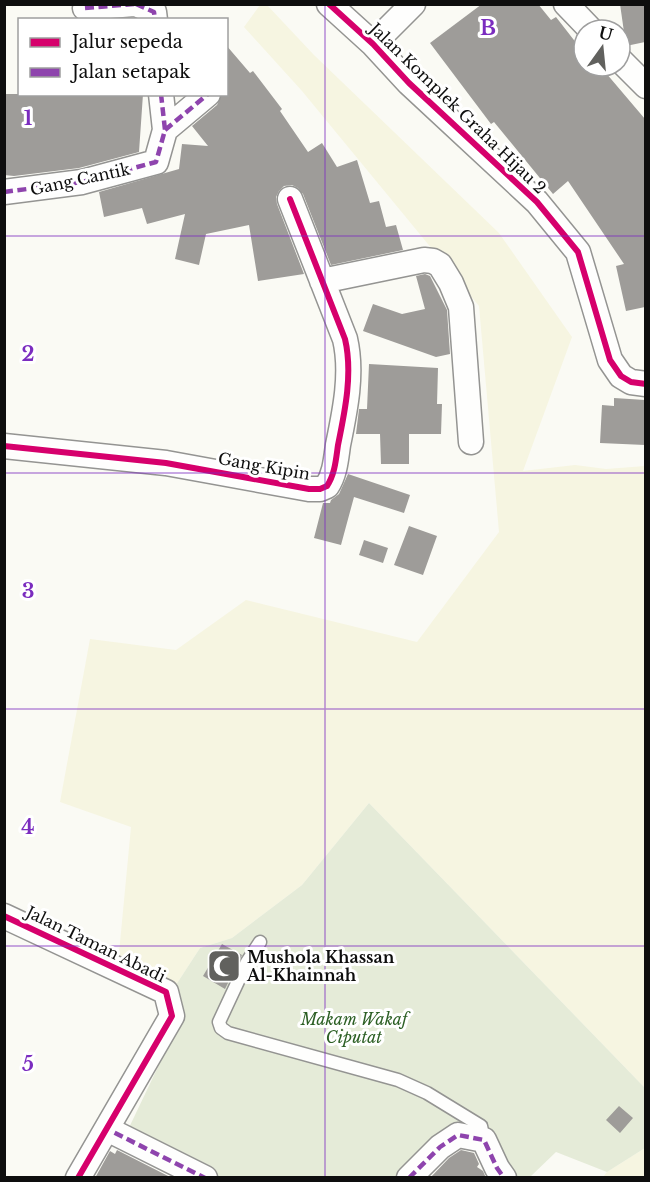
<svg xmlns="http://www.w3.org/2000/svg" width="650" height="1182" viewBox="0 0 650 1182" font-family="'Libre Baskerville',serif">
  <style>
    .farmland { fill: #f6f5e1 }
    .cemetery { fill: #e5ebd8 }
    .building { fill: #9e9c99 }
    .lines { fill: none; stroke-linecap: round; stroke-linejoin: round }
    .lane-casing { stroke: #949492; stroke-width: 15 }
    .street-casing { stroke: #949492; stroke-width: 27 }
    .lane { stroke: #fefefd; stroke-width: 12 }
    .street { stroke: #fefefd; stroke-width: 24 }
    .quiet { stroke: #8e44ad; stroke-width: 4.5; stroke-dasharray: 9 4.5; stroke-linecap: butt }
    .cycleway-casing { stroke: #fff; stroke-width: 10 }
    .cycleway { stroke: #d6006c; stroke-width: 6 }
    .grid { fill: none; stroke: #7b2cbf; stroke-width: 1.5; stroke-opacity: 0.55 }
    .labels { text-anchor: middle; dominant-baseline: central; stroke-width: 6; stroke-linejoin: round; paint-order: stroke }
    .street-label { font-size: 16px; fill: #0e0e0e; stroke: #fff }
    .poi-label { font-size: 16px; font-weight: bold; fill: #0e0e0e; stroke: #fff; text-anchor: start }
    .park-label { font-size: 16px; font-style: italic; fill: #2c5f24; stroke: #fff }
    .grid-label { font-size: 20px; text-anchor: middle; font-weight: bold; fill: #7b2cbf; stroke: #fff; stroke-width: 6; stroke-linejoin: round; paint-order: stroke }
  </style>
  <rect width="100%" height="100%" fill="#fafaf4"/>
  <path class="farmland" d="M260 5H267L314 55 499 233 572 337 523 471 575 465 606 469 645 466V1088L369 803 302 885 232 938 200 948 172 991 120 962 119 953 131 827 60 802 90 639 176 650 246 600 417 642 499 532 479 306 302 91 244 27Z
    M645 1148V1177H603L607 1172Z"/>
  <path class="cemetery" d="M369 803 645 1088V1148L607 1172 556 1152 530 1177H510L464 1132 407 1177H210L125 1136 167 1048 172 991 200 948 232 938 302 885Z"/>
  <path class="building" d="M482 4H538L551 20 556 17 584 53V66H600L645 119V307L626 311 616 266 624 264 568 181 553 194 494 122 491 124 430 43Z
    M620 4H645V42L626 46Z
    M226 45 250 73 253 71 282 109 280 111 308 152 322 143 337 167 357 160 370 203 379 201 386 227 396 225 403 250 331 265 303 194 298 188 292 185 284 186 279 191 276 197 277 204 304 274 258 281 249 225 206 234 199 265 175 259 185 214 147 224 142 208 104 217 99 192 179 169 182 144 208 146 192 126 217 105 222 94H226Z
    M4 94H143L139 152 79 168 14 176 4 175Z
    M425 274 430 276 447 310 450 354 436 357 363 331 373 304 402 314 425 309 416 276Z
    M369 364 438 368 437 404H442L441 434H409V464H381L380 434H356L359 409H367Z
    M614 398 645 400V445L600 443 602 405 614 406Z
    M348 474 410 495 404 513 354 497 341 545 314 538 323 503H330L331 500 339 494Z
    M409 526 437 536 423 575 394 565Z
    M364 540 388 548 383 563 359 555Z
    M222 944 242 955 225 989 203 976Z
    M619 1106 633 1118 620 1133 606 1120Z
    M117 1150 172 1178H95L110 1151 115 1154Z
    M461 1150 474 1153 479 1164 477 1167 483 1171 486 1178H430L449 1158Z"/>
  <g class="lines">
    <g class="lane-casing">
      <path id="lane" d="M260 942 247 962 219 1022 221 1028 228 1033 398 1080 427 1093 481 1126 484 1140"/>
    </g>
    <g class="street-casing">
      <path id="street" d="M136 4 154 12 155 20
        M329 4 373 44 409 83 537 202 578 252 610 360 621 376 631 382 646 384
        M566 4 591 30
        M85 8 134 4
        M373 44 413 4
        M620 60 646 86
        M165 130 208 94
        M4 192 82 182 156 162 165 130 161 94
        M322 281 424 260 433 261 440 265 451 283 461 307 471 442
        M4 446 166 463 309 489H320L327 486C335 474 336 459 338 445 345 411 353 373 345 339L290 199
        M4 916 166 992 172 1016 78 1178
        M107 1129 205 1178
        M409 1178 440 1147 458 1135 484 1140 497 1168 504 1178"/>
    </g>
    <use href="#lane" class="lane"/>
    <use href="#street" class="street"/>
    <path class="quiet" d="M136 4 154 12 155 20
      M85 8 134 4
      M165 130 208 94
      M4 192 82 182 156 162 165 130 161 94
      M104 1133 107 1129 205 1178
      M409 1178 440 1147 458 1135 484 1140 497 1168 504 1178"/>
    <g class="cycleway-casing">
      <path id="cycleway" d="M329 4 373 44 409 83 537 202 578 252 610 360 621 376 631 382 646 384
        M4 446 166 463 309 489H320L327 486C335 474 336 459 338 445 345 411 353 373 345 339L290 199
        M4 916 166 992 172 1016 78 1178"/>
    </g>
    <use href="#cycleway" class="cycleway"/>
  </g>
  <path class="grid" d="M325 4V1178M4 236H646M4 473H646M4 709H646M4 946H646"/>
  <defs>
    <g id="mosque-square" transform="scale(1.725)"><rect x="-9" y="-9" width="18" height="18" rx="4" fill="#61615e" stroke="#fff"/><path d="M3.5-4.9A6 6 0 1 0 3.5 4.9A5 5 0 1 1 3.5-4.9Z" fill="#fff"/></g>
  </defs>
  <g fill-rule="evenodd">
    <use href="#mosque-square" x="224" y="966"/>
  </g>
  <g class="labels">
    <g class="street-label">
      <text transform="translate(458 108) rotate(44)">Jalan Komplek Graha Hijau 2</text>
      <text transform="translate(80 179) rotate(-12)">Gang Cantik</text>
      <text transform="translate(264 466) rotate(10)">Gang Kipin</text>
      <text transform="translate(96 944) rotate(26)">Jalan Taman Abadi</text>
    </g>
    <g class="poi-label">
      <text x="247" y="957">Mushola Khassan<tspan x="247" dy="18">Al-Khainnah</tspan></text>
    </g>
    <g class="park-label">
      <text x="354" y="1019">Makam Wakaf<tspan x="354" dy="18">Ciputat</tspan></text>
    </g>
  </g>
  <g class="grid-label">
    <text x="488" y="35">B</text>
    <text x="28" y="125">1</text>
    <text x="28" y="361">2</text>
    <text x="28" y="598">3</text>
    <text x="28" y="834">4</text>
    <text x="28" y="1071">5</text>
  </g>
  <rect width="650" height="1182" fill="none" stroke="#0e0e0e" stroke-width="12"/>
  <rect x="18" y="18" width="210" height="78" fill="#ffffff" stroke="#9f9f9f" stroke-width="1.5"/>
  <rect x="30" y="38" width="30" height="9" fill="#d6006c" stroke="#9f9f9f" stroke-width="1.5"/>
  <text x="72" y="48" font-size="18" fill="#0e0e0e">Jalur sepeda</text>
  <rect x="30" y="68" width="30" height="9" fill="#8e44ad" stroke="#9f9f9f" stroke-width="1.5"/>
  <text x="72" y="78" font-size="18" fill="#0e0e0e">Jalan setapak</text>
  <g transform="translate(602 48) rotate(15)"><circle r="28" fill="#ffffff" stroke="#9f9f9f" stroke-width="1.5"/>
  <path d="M0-4.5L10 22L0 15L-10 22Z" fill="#61615e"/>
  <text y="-9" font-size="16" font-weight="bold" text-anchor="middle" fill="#0e0e0e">U</text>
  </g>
</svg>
